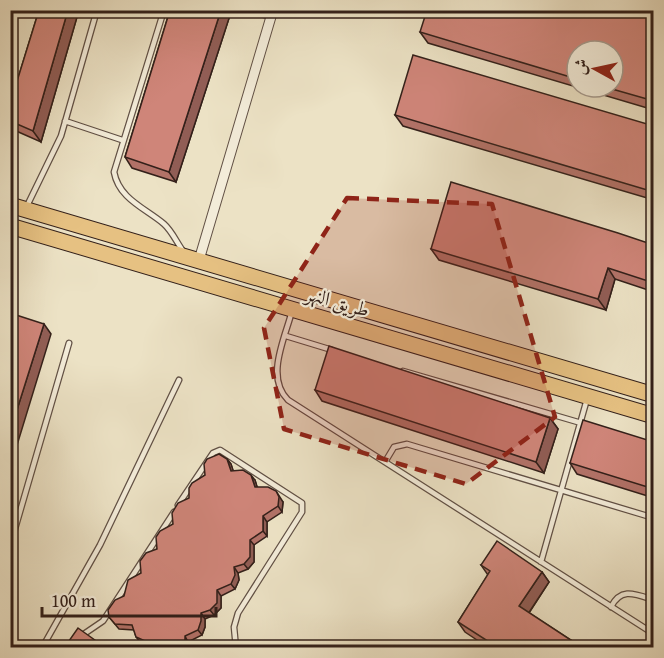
<svg xmlns="http://www.w3.org/2000/svg" width="664" height="658" viewBox="0 0 664 658" font-family="'Gentium Book Plus',Amiri,serif">
  <style>
    .lines { fill: none; stroke-linecap: round; stroke-linejoin: round }
    .service-casing { stroke: #615045; stroke-width: 7 }
    .minor-casing { stroke: #615045; stroke-width: 11 }
    .primary-casing { stroke: #33201a; stroke-width: 17 }
    .service { stroke: #f3ecd9; stroke-width: 4.5 }
    .minor { stroke: #f3ecd9; stroke-width: 9 }
    .primary { stroke: #e6c182; stroke-width: 15 }
    .wall { fill: #b27268; stroke: #33201a; stroke-width: 1.5; fill-rule: evenodd }
    .shaded-wall { fill: #915d55; stroke: #33201a; stroke-width: 1.5 }
    .building { fill: #cf8579; stroke: #33201a; stroke-width: 1.5 }
    .marked { fill: #8f2418; fill-opacity: 0.2; stroke: #8f2418; stroke-width: 4.5; stroke-dasharray: 12 8; stroke-linejoin: round }
    .labels { text-anchor: middle; dominant-baseline: central; stroke-width: 4.5; stroke-linejoin: round; paint-order: stroke }
    .street-label { font-size: 20px; fill: #33201a; stroke: #f3ecd9 }
  </style>
  <rect width="100%" height="100%" fill="#ece2c5"/>
  <filter id="stains"><feTurbulence type="fractalNoise" baseFrequency=".00333" numOctaves="4"/><feColorMatrix values="0 0 0 0 .2 0 0 0 0 .09 0 0 0 0 .02 0 0 0 .5 -.17"/></filter>
  <radialGradient id="worn" r=".72"><stop offset=".6" stop-color="#630" stop-opacity="0"/><stop offset="1" stop-color="#630" stop-opacity=".3"/></radialGradient>
  <g class="lines">
    <g class="service-casing">
      <path id="service" d="M164 10 114 172C119 199 145 208 164 224 172 231 177 243 183 251
        M248 10 271 17
        M65 121 122 140
        M26 208 61 136 97 10
        M292 311C285 338 265 377 288 400L654 634
        M286 336 332 350
        M403 371 588 425
        M385 462 394 447 407 444 654 518
        M178 505 213 453 220 450 302 503V512L238 613 234 627 236 648
        M10 546 69 343
        M541 562 587 399
        M611 607C621 587 635 594 654 600
        M81 636 103 621 174 512
        M42 648 100 545 179 380"/>
    </g>
    <g class="minor-casing">
      <path id="minor" d="M199 260 273 10"/>
    </g>
    <g class="primary-casing">
      <path id="primary" d="M10 205 654 395
        M10 226 654 416"/>
    </g>
    <use href="#service" class="service"/>
    <use href="#minor" class="minor"/>
    <use href="#primary" class="primary"/>
  </g>
  <path class="wall" d="M39 10H79L41 142 14 130 10 126V104Z
    M170 10H230L231 12 176 182 132 168 125 157Z
    M654 10V110L428 43 420 32ZM577 51 613 87H577Z
    M395 115 654 126V200L403 126Z
    M654 245V292L615 279 606 310 439 260 431 249Z
    M315 390 550 418 558 429 544 473 322 401Z
    M654 442V498L577 474 570 463Z
    M227 459 231 464 233 471 255 480 257 487 283 502 282 512 267 522V536L254 545V562L248 569 238 573 239 580 235 589 221 596V608L214 615 205 619V627L202 635 188 642 189 648 149 647 140 642 136 637 134 630 119 629 109 617 141 573 205 475Z
    M481 565 542 572 549 582 529 613 583 648H489L465 632 458 622 488 575Z"/>
  <path class="shaded-wall" d="M68 10H79L41 142 33 131Z
    M221 10H230L231 12 176 182 169 172Z
    M608 268 615 279 606 310 598 299Z
    M44 324 51 334 10 468V432Z
    M550 418 558 429 544 473 536 462Z
    M227 459 231 464 235 476 231 471Z
    M251 475 255 480 259 493 255 487Z
    M276 491 283 502 282 512 278 506Z
    M263 516 267 522V536L263 531Z
    M250 540 254 545V562L248 569 244 564Z
    M234 567 238 573 239 580 235 589 231 584Z
    M542 572 549 582 526 617 519 606Z
    M217 590 221 596V608L214 615 210 610Z
    M201 613 205 619V627L202 635 198 630Z
    M185 636 188 642 189 648H184Z"/>
  <path class="building" d="M39 10H68L33 131 10 121V104Z
    M170 10H221L169 172 125 157Z
    M427 10H654V101L605 87H613V51H577V79L420 32Z
    M413 55 654 126V192L395 115Z
    M451 182 618 233 654 245V283L608 268 598 299 431 249Z
    M10 313 44 324 10 432Z
    M329 346 550 418 536 462 315 390Z
    M583 420 654 442V489L570 463Z
    M219 454 227 459 231 471 243 470 251 475 255 487H268L276 491 279 497 278 506 263 516V531L250 540V557L244 564 234 567 235 575 231 584 217 590V603L210 610 201 613V621L198 630 185 636V644L184 648H158L157 641H145L136 637 132 625 115 624 109 617 108 610 115 600 124 596 128 580 141 573 140 561 146 553 157 549 156 537 160 531 173 524 172 513 178 503 189 498V488L192 483 205 475 204 464 207 459Z
    M497 541 542 572 519 606 583 648H492L494 645 458 622 490 571 481 565Z
    M78 628 106 648H64Z"/>
  <path class="marked" d="M347 198 492 204 555 417 466 484 284 429 264 328Z"/>
  <g class="labels">
    <g class="street-label">
      <text transform="translate(338 301) rotate(16)">طريق النهر</text>
    </g>
  </g>
  <rect width="664" height="658" fill="none" stroke="#ece2c5" stroke-width="36"/>
  <rect x="12" y="12" width="640" height="634" fill="none" stroke="#33201a" stroke-width="3"/>
  <rect x="18" y="18" width="628" height="622" fill="none" stroke="#33201a" stroke-width="1.5"/>
  <g transform="translate(595 69) rotate(278)"><circle r="28" fill="#f3ecd9" stroke="#a69a8d" stroke-width="1.5"/>
  <path d="M0-4.5L10 22L0 15L-10 22Z" fill="#8f2418"/>
  <text y="-9" font-size="16" font-weight="bold" text-anchor="middle" fill="#33201a">ش</text>
  </g>
  <path d="M42 607v9h174v-9" fill="none" stroke="#33201a" stroke-width="3"/>
  <text x="51" y="607" font-size="18" fill="#33201a" stroke="#f3ecd9" stroke-width="4.5" paint-order="stroke">100 m</text>
  <rect width="100%" height="100%" filter="url(#stains)"/>
  <rect width="100%" height="100%" fill="url(#worn)"/>
</svg>
